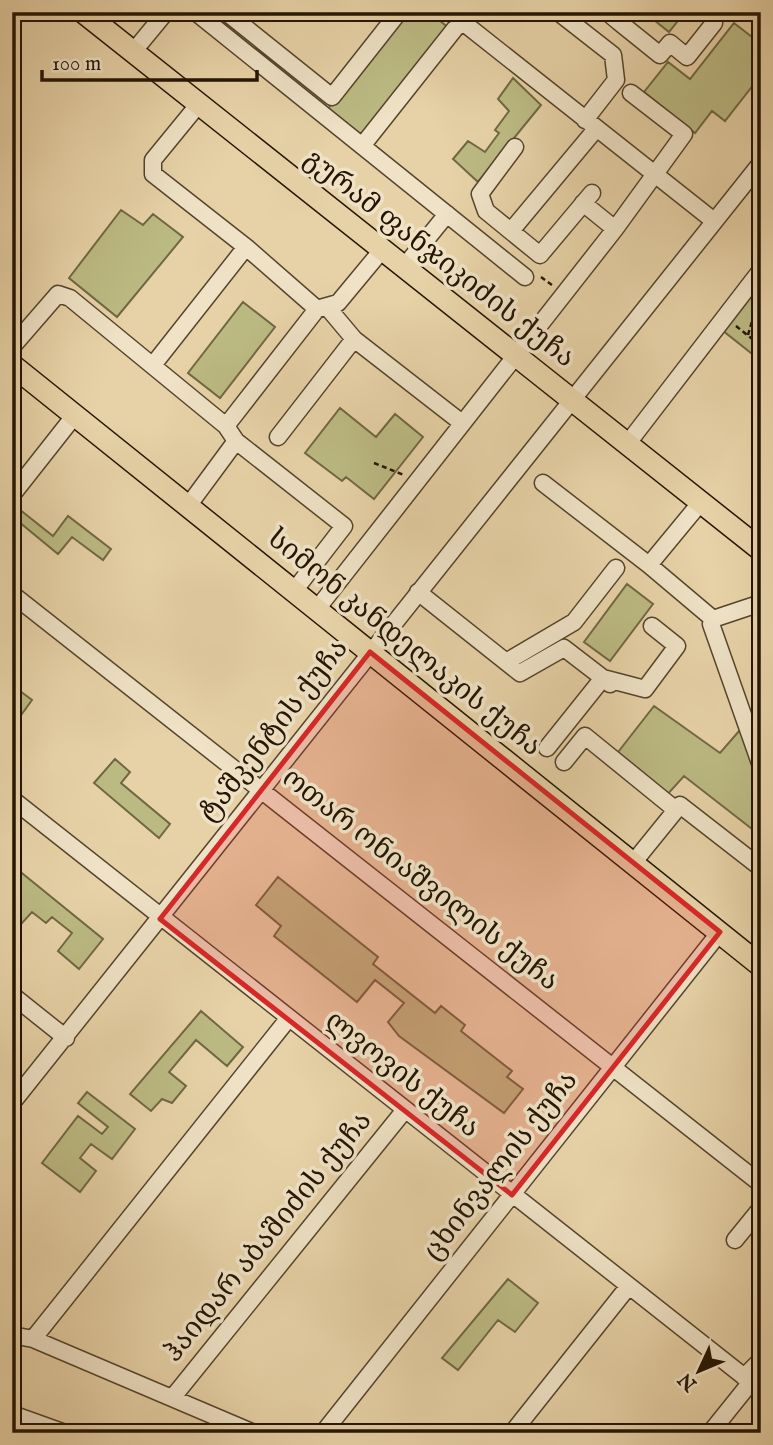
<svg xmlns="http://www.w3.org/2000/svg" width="773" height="1445" viewBox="0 0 773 1445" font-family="'IM FELL English','Noto Serif Georgian',serif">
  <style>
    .green { fill: #bcba83; stroke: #706843; stroke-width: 2 }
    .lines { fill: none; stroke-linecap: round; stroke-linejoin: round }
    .minor-casing { stroke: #55442c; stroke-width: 19 }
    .major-casing { stroke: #241503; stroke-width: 24 }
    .path { stroke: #241503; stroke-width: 2.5; stroke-dasharray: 5 3.5; stroke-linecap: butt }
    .minor { stroke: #efe2c6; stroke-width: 16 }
    .major { stroke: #e7d2a7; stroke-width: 21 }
    .marked { fill: #d62828; fill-opacity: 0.2; stroke: #d62828; stroke-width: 5; stroke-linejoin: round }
    .labels { text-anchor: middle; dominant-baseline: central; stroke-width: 7; stroke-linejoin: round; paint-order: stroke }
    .street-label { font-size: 28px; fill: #241503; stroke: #efe2c6 }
  </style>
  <rect width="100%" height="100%" fill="#e7d2a7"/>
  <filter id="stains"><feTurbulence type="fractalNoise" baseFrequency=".00286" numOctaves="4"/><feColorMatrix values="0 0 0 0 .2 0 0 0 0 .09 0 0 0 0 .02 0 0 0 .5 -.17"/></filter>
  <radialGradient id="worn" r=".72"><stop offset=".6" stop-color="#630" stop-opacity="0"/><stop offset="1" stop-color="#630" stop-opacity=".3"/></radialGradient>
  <path class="green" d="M405 12H429L450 29 363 138 327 110Z
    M644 12H685L669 32Z
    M734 23 761 44V75L725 121 712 111 695 133 644 92 668 62 690 79Z
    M513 78 541 105 478 182 453 159 468 141 485 152 499 133 495 130 509 111 498 99Z
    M121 210 143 225 153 214 183 237 117 317 69 278Z
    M761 280V361L722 330Z
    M243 302 275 327 220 398 188 373Z
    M340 408 376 437 395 414 423 437 374 499 346 477 342 481 305 453Z
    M19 509 53 536 68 516 111 549 103 560 72 537 58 554 19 522 12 530V518Z
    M627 584 653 604 610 661 584 642Z
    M12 685 32 700 16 722 12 719Z
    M654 706 720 753 740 730 761 783V836L684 776 666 796 615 756Z
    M115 759 130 772 121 783 170 824 159 838 94 783Z
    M12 865 103 939 79 969 58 951 72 933 52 917 46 923 32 912 12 934Z
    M278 877 378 957 373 964 435 1013 441 1006 465 1025 461 1031 512 1071 507 1077 523 1089 504 1113 399 1036 388 1022 404 1003 375 980 357 1002 274 936 281 926 256 905Z
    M201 1011 243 1047 227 1066 196 1040 169 1072 186 1086 172 1103 162 1099 151 1111 130 1094Z
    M87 1092 135 1129 112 1159 91 1144 80 1158 96 1171 80 1192 42 1163 78 1116 102 1134 108 1127 78 1103Z
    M508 1279 538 1303 515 1332 498 1320 458 1370 442 1358Z"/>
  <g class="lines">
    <g class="minor-casing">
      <path id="minor" d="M226 12 332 97 399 12
        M450 12 714 221
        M558 12 613 55 616 80 585 120
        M607 12 619 22 627 12
        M198 14 525 277
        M619 22 660 55 670 43 687 57 714 23
        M133 52 166 12
        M12 87V86
        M198 105 153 160V174L246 247 317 309 338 303 382 250
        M362 146 461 21
        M515 147 480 194 486 211 540 255 592 193
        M583 203 615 229
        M511 231 596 129
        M404 267 447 214
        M328 308 354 339 462 423
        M12 347 58 294 70 298 226 426 236 441 188 506
        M153 365 246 247
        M226 426 317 309
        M278 437 354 339
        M236 441 344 526 294 591
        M628 443 761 270
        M543 483 649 565 701 502
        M12 495 75 415
        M649 565 713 619
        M418 592 520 673 564 648 603 678 645 689 677 646 652 626
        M12 594 761 1184
        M761 603 713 619 711 624 761 766
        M317 609 615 229 684 134 631 93
        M506 662 574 622 616 568
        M547 748 603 678 610 684
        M564 762 585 736 676 810
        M12 799 761 1390
        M633 863 680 805 761 868
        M12 995 66 1038
        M12 1103 761 163
        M735 1240 761 1208
        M12 1335 33 1339 254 1433
        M33 1339 288 1019
        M744 1377 761 1360
        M173 1397 404 1111
        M12 1414 65 1433
        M323 1433 720 932
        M512 1433 628 1287
        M710 1433 751 1382"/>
    </g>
    <g class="major-casing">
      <path id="major" d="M83 12 761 550
        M12 365 761 966"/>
    </g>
    <path class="path" d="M541 277 552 285
      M736 326 761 346
      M748 335 758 301
      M374 463 404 475"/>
    <use href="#minor" class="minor"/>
    <use href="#major" class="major"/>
  </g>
  <path class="marked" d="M370 652 720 932 512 1195 160 919Z"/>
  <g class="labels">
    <g class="street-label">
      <text transform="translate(439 259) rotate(38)">გურამ ფანჯიკიძის ქუჩა</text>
      <text transform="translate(404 643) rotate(39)">სიმონ კანდელაკის ქუჩა</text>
      <text transform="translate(274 731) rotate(-52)">ტაშკენტის ქუჩა</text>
      <text transform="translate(420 880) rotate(38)">ოთარ ონიაშვილის ქუჩა</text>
      <text transform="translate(402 1075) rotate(38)">ლვოვის ქუჩა</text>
      <text transform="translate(501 1166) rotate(-52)">ცხინვალის ქუჩა</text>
      <text transform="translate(268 1237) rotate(-51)">ჰაიდარ აბაშიძის ქუჩა</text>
    </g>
  </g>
  <rect width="773" height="1445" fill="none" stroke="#e7d2a7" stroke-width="42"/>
  <rect x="14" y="14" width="745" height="1417" fill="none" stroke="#241503" stroke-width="3.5"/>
  <rect x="21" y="21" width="731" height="1403" fill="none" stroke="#241503" stroke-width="2"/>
  <g transform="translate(699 1371) rotate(226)" stroke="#efe2c6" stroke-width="5" paint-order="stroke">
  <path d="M0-5L12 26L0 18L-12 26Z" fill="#241503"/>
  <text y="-10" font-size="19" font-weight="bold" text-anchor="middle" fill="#241503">N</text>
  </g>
  <path d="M42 70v10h215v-10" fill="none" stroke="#241503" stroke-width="3.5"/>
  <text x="52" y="70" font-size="21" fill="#241503" stroke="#efe2c6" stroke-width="5" paint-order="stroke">100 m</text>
  <rect width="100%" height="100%" filter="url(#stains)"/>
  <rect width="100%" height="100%" fill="url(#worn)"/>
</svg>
